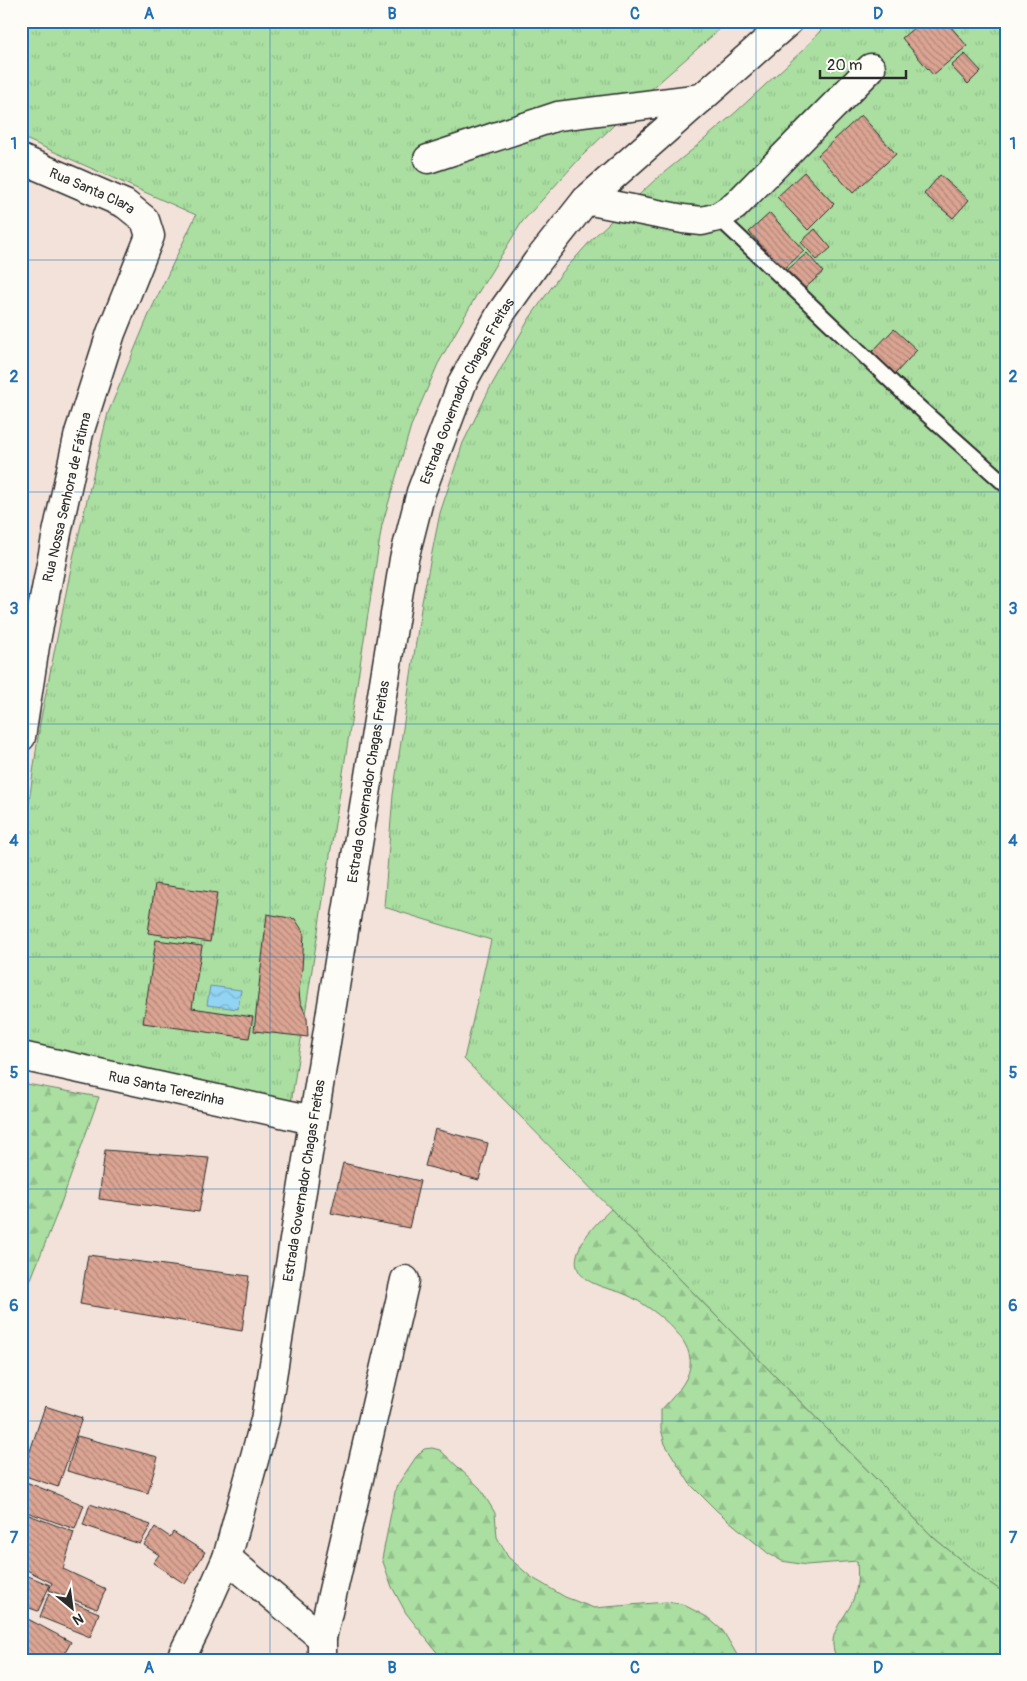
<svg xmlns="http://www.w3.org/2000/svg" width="1027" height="1681" viewBox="0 0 1027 1681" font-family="Pangolin,sans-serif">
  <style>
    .grass { fill: url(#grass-tufts); stroke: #6a8566 }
    .forest { fill: url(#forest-firs); stroke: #6a8566 }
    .water { fill: url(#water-waves); stroke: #6990a4 }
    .building { fill: url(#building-back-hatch); stroke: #2b2b2b }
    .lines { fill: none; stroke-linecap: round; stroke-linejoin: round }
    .lane-casing { stroke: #2b2b2b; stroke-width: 18 }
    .street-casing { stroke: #2b2b2b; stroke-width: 31 }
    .secondary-casing { stroke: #2b2b2b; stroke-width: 31 }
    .lane { stroke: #fdfcf7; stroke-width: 14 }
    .street { stroke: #fdfcf7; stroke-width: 28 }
    .secondary { stroke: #fdfcf7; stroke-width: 28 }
    .grid { fill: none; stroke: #1f6fb2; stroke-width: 1; stroke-opacity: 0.55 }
    .labels { text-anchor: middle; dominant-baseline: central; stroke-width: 4; stroke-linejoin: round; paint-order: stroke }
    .street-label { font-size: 14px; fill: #2b2b2b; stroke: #fdfcf7 }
    .neatline { fill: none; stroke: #1f6fb2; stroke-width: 2 }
    .grid-label { font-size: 16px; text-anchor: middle; font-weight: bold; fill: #1f6fb2 }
  </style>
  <defs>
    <pattern id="grass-tufts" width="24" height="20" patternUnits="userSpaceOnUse" patternTransform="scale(1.25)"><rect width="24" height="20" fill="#aadfa1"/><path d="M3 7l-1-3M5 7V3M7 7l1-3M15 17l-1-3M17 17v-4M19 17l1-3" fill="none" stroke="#92c08b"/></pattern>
    <pattern id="forest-firs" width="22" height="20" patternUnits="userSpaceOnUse" patternTransform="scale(1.25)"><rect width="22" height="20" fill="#aadfa1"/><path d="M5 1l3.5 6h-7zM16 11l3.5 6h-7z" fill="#92c08b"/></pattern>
    <pattern id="water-waves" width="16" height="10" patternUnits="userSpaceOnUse" patternTransform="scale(1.25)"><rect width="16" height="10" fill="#92d4f4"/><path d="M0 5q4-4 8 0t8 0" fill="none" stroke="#7eb6d1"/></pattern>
    <pattern id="building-back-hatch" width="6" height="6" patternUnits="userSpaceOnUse" patternTransform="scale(1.25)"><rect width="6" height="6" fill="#dba493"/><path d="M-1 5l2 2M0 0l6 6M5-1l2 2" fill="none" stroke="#b28678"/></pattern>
  </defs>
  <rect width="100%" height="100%" fill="#f3e2d9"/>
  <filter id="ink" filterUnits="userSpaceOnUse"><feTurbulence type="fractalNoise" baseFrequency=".02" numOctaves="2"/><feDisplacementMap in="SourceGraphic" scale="10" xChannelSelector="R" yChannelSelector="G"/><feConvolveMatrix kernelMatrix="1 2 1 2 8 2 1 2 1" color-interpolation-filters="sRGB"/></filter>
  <g filter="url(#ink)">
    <path class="grass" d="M21 21H729L647 93 581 157 522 222 476 296 438 364 411 426 382 525 291 1103 21 1044V859L40 723 73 558 108 413 150 312 196 215 21 137Z
      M829 21H1006V1594L984 1579 934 1538 464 1059 491 940 384 907 393 795 422 602 440 513 463 443 490 388 529 319 561 274 594 237 656 179 692 150 736 112 803 50Z"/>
    <path class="forest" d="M21 1083 99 1097 60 1206 21 1304Z
      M611 1209 934 1538 984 1579 1006 1594V1660H838C823 1635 845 1620 853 1600 858 1588 858 1574 857 1561L806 1565 782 1561 769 1554 717 1511 690 1484 665 1444 661 1429V1410C672 1398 688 1383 690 1366 694 1337 650 1306 627 1295 617 1290 605 1289 595 1284 553 1266 592 1227 611 1209Z
      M432 1448 440 1450 480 1488 495 1513 497 1537 508 1557 531 1577 565 1597 594 1608 666 1602 682 1604 707 1617 723 1631 740 1660H443L406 1613 392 1587 382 1559 396 1487 416 1457 424 1449Z"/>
    <path class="water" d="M210 986 241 990 238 1009 207 1005Z"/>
    <path class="building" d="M922 21H946L967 46 933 75 902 38Z
      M965 54 981 71 968 84 951 66Z
      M861 115 896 154 853 193 818 155Z
      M804 172 834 204 808 230 777 197Z
      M940 175 969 200 953 218 924 194Z
      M770 213 804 251 783 270 749 232Z
      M815 229 831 248 817 260 801 242Z
      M807 253 823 272 803 290 786 271Z
      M894 329 917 350 895 374 872 352Z
      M155 884 217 893 210 942 148 933Z
      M267 914 295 919 304 933 302 969 299 991 300 1001 307 1018 308 1037 254 1031Z
      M156 940 202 946 192 1008 253 1017 249 1038 143 1023Z
      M435 1129 488 1143 479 1180 425 1166Z
      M105 1150 209 1158 199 1212 99 1199Z
      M343 1163 420 1181 409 1228 331 1213Z
      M88 1255 249 1276 242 1331 80 1304Z
      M45 1406 82 1418 58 1487 22 1475Z
      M77 1436 158 1457 148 1493 67 1471Z
      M21 1480 84 1505 75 1529 21 1510Z
      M90 1504 151 1525 140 1544 83 1525Z
      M21 1512 74 1532 63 1569 106 1589 97 1609 49 1590 52 1583 21 1567Z
      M155 1527 170 1537 173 1532 205 1552 185 1584 153 1563 159 1555 144 1545Z
      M21 1573 50 1585 38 1611 21 1605Z
      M49 1593 99 1613 90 1637 40 1617Z
      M28 1619 71 1642 61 1660H25L21 1658V1632Z"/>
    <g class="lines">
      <g class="lane-casing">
        <path id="lane" d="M718 217 913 402 1006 485"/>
      </g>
      <g class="street-casing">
        <g id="street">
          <path id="s1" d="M21 159 125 204 145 220 150 236 111 333 79 433 57 533 35 646 21 737"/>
          <path d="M428 159 558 116 702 98"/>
          <path d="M586 200 683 219 702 221 718 217 735 206 871 68"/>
          <path id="s2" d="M21 1056 313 1120"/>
          <path d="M227 1558 322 1638"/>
          <path d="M322 1660V1638L405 1280"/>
        </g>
      </g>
      <g class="secondary-casing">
        <g id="secondary">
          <path id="s3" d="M180 1660 195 1630 227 1558 265 1420 404 559 421 492 463 381 501 313 537 262 586 200 789 21"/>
        </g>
      </g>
      <use href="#lane" class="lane"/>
      <use href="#street" class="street"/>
      <use href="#secondary" class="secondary"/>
    </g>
  </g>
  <path class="grid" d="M270 21V1660M514 21V1660M756 21V1660M21 260H1006M21 492H1006M21 724H1006M21 957H1006M21 1189H1006M21 1421H1006"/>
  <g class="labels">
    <g class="street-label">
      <text stroke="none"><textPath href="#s1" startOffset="78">Rua Santa Clara</textPath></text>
      <text stroke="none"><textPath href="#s3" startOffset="1308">Estrada Governador Chagas Freitas</textPath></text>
      <text transform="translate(67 497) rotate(-77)">Rua Nossa Senhora de Fátima</text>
      <text stroke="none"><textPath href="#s3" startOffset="902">Estrada Governador Chagas Freitas</textPath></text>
      <text stroke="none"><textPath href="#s2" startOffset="149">Rua Santa Terezinha</textPath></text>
      <text stroke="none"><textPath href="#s3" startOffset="498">Estrada Governador Chagas Freitas</textPath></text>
    </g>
  </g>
  <rect width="1027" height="1681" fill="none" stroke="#fdfcf7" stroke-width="55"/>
  <g transform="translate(72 1608) rotate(151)" stroke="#fdfcf7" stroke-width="4" paint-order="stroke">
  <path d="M0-4L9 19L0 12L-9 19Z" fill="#2b2b2b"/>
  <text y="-8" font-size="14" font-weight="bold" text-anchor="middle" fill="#2b2b2b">N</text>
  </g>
  <path d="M820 70v8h86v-8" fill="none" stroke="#2b2b2b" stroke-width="2.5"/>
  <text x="827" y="70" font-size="15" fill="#2b2b2b" stroke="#fdfcf7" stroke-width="4" paint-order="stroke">20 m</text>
  <rect x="28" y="28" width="972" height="1626" class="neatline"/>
  <g class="grid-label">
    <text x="149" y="19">A</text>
    <text x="392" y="19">B</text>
    <text x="635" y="19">C</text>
    <text x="878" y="19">D</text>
    <text x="14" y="149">1</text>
    <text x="1013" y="149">1</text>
    <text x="14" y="382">2</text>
    <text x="1013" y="382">2</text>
    <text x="14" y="614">3</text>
    <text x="1013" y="614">3</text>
    <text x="14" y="846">4</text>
    <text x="1013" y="846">4</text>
    <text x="14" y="1078">5</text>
    <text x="1013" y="1078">5</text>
    <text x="14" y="1311">6</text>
    <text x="1013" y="1311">6</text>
    <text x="14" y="1543">7</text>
    <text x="1013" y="1543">7</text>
    <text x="149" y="1673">A</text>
    <text x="392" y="1673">B</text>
    <text x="635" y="1673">C</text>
    <text x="878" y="1673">D</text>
  </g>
</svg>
